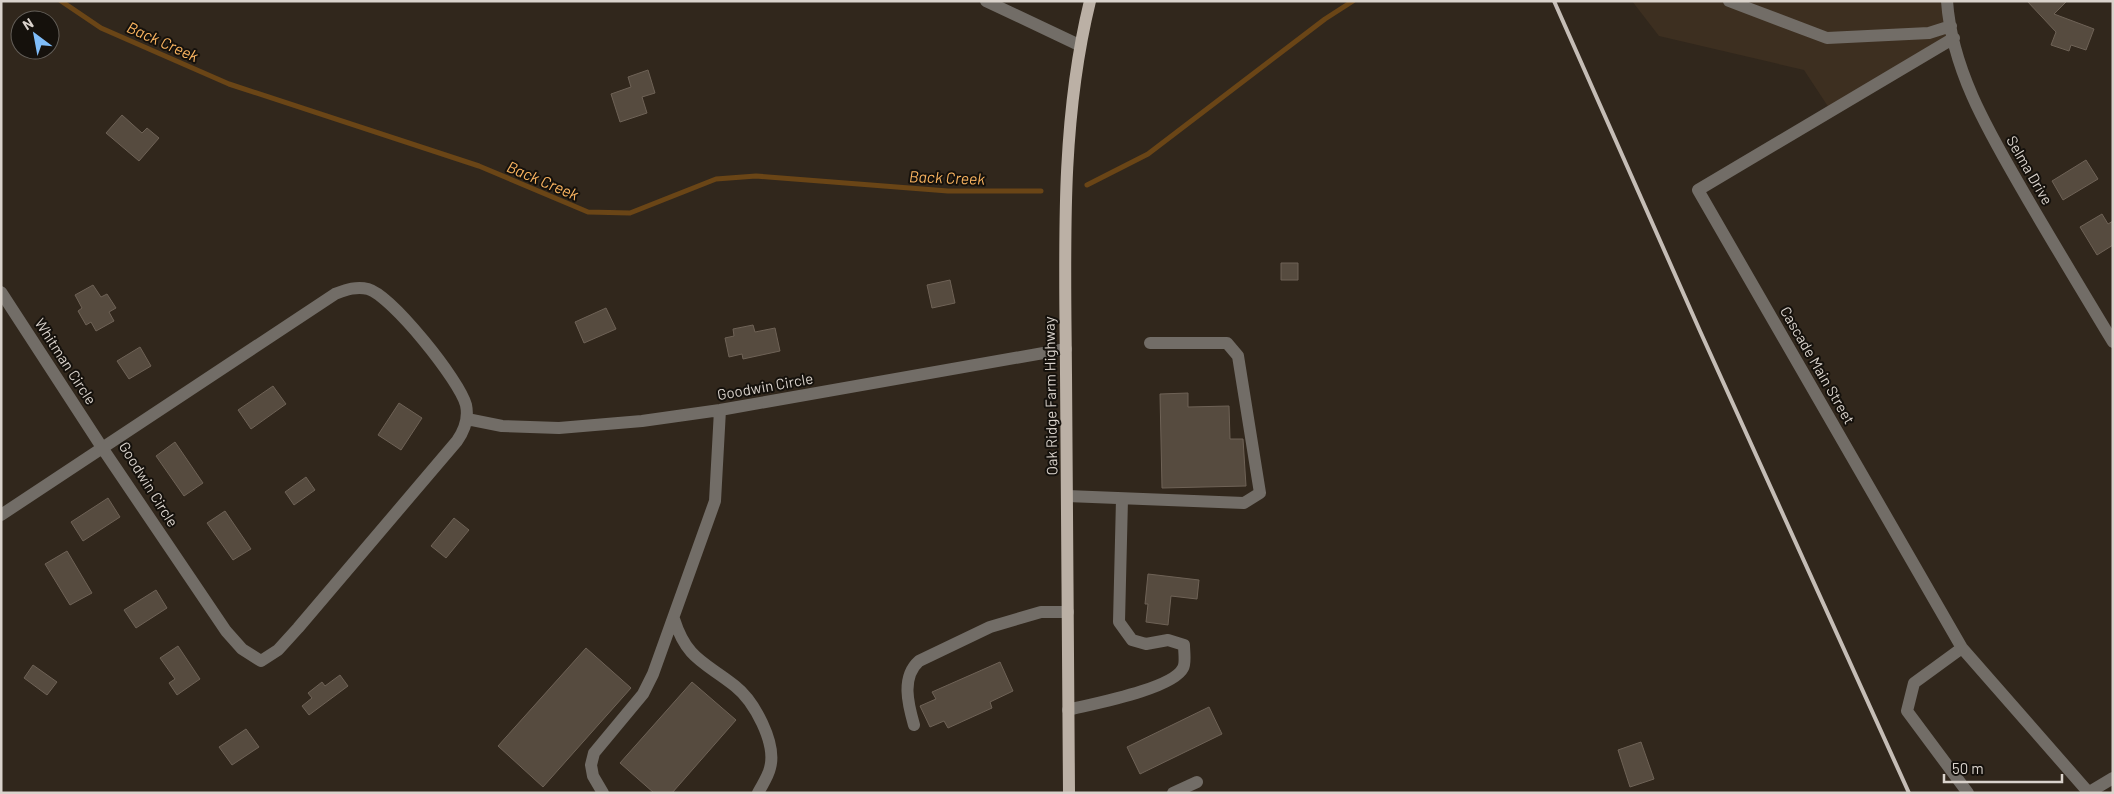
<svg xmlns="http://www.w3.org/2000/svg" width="2114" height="794" viewBox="0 0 2114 794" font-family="Barlow,sans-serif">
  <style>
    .built { fill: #3d2f20 }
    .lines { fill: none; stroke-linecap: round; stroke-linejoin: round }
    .stream { stroke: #6a4516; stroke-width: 5 }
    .building { fill: #564b3f; stroke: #6e6256 }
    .minor { stroke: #726d67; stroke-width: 12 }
    .major { stroke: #bbb0a5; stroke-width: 12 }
    .rail { stroke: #c5bdb6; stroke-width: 4 }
    .labels { text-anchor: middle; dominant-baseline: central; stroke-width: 4; stroke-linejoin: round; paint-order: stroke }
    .street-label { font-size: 15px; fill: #dad3cc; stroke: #15110c }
    .water-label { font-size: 16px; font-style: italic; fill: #fab460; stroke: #15110c }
  </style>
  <rect width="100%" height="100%" fill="#31271c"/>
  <path class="built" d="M1632 1H1947L1954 38 1831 111 1804 70 1659 36Z"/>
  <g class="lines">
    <path class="stream" d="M61 1 101 28 229 84 479 166 588 212 630 213 716 179 756 176 948 191H1041
      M1087 185 1148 154 1325 19 1353 1"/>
  </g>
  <path class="building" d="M2027 1H2067L2054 14 2094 29 2086 50 2071 45 2069 51 2051 45 2056 32Z
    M648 70 655 93 642 97 647 113 620 122 611 94 631 87 628 77Z
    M122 115 142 133 147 128 159 138 139 161 106 133Z
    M2086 160 2098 179 2063 200 2052 181Z
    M2102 214 2108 224 2113 221V245L2097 255 2080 227Z
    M1281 263H1298V280H1281Z
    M950 280 955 303 932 308 927 285Z
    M93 285 101 297 107 294 116 308 109 312 114 321 96 331 91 322 86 325 78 311 82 308 75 295Z
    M606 308 616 329 584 343 575 322Z
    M753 325 755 332 775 328 780 351 743 359 742 354 729 357 725 338 734 336 733 329Z
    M140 347 151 366 129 379 117 361Z
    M273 386 286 404 251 429 238 410Z
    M1188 393V407L1229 406 1230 439H1243L1246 486 1162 488 1160 394Z
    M399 403 422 418 401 450 378 435Z
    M175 442 203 483 184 496 156 456Z
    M306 477 315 490 294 505 285 492Z
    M108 498 120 517 83 541 71 522Z
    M225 511 251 549 233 560 207 523Z
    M454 518 469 530 446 558 431 546Z
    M67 551 92 593 70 605 45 564Z
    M1148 574 1199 580 1197 599 1171 596 1168 625 1146 622 1148 604H1145Z
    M156 590 167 608 136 628 124 610Z
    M178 646 200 679 177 695 169 683 175 679 160 658Z
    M586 648 631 688 543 787 498 746Z
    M1000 662 1013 691 990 702 992 708 948 728 944 721 930 727 920 706 936 699 932 692Z
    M33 665 57 682 47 695 24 678Z
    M340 675 348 686 309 715 302 706 312 698 308 693 322 682 325 686Z
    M692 682 736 720 672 793H654L620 763Z
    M1209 707 1222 734 1140 774 1127 747Z
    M246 729 259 747 232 765 219 747Z
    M1641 742 1654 779 1630 787 1618 750Z"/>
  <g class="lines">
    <path class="minor" d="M986 1 1079 45
      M1729 1 1827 38 1929 33 1951 26
      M1947 1C1952 73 1992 137 2027 198 2055 246 2084 294 2113 342
      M1954 38 1698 190 1962 648 2089 793
      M1 292 103 449 226 631 242 649 261 661 278 650 298 628 457 441C464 431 469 419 466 405 460 381 392 296 368 289 356 286 346 290 335 294L1 515
      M467 419 502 426 559 428 642 421 720 410 1066 349
      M1067 496 1244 503 1260 493 1238 356 1227 343H1150
      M674 619C687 660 705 662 735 686 754 701 777 743 770 768 768 777 762 785 758 793
      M1962 648 1914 683 1907 711 1968 793
      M1068 710C1092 704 1173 689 1183 668 1186 663 1184 652 1184 645L1168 640 1146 644 1132 640 1119 622 1122 499
      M914 725C908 704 901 677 919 661L990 627 1041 612H1068
      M603 793 593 776 591 765 594 753 643 694 653 674 715 501 720 410
      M1173 793 1197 782
      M2088 793 2113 778"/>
    <path class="major" d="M1069 793C1068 653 1067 514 1066 374 1065 250 1060 123 1090 1"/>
    <path class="rail" d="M1554 1 1700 331 1909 793"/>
  </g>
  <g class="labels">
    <g class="street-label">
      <text transform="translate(2030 170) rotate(60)">Selma Drive</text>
      <text transform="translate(66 361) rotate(57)">Whitman Circle</text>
      <text transform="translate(1818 365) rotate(60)">Cascade Main Street</text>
      <text transform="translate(765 386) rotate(-10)">Goodwin Circle</text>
      <text transform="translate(1050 396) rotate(-91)">Oak Ridge Farm Highway</text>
      <text transform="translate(149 484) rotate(58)">Goodwin Circle</text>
    </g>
    <g class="water-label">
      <text transform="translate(163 41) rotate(24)">Back Creek</text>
      <text transform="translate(947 177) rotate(2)">Back Creek</text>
      <text transform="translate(543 180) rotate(23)">Back Creek</text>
    </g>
  </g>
  <rect width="2114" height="794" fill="none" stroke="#dad3cc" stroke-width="5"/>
  <g transform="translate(35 35) rotate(328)"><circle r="24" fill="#15110c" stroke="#645f59"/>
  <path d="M0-4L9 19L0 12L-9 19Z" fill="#7fbdfa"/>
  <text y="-8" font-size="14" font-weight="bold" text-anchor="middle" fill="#dad3cc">N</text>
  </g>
  <path d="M1944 774v8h118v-8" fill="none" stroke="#dad3cc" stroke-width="2.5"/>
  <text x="1952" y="774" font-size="15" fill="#dad3cc" stroke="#15110c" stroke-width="4" paint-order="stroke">50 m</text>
</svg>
